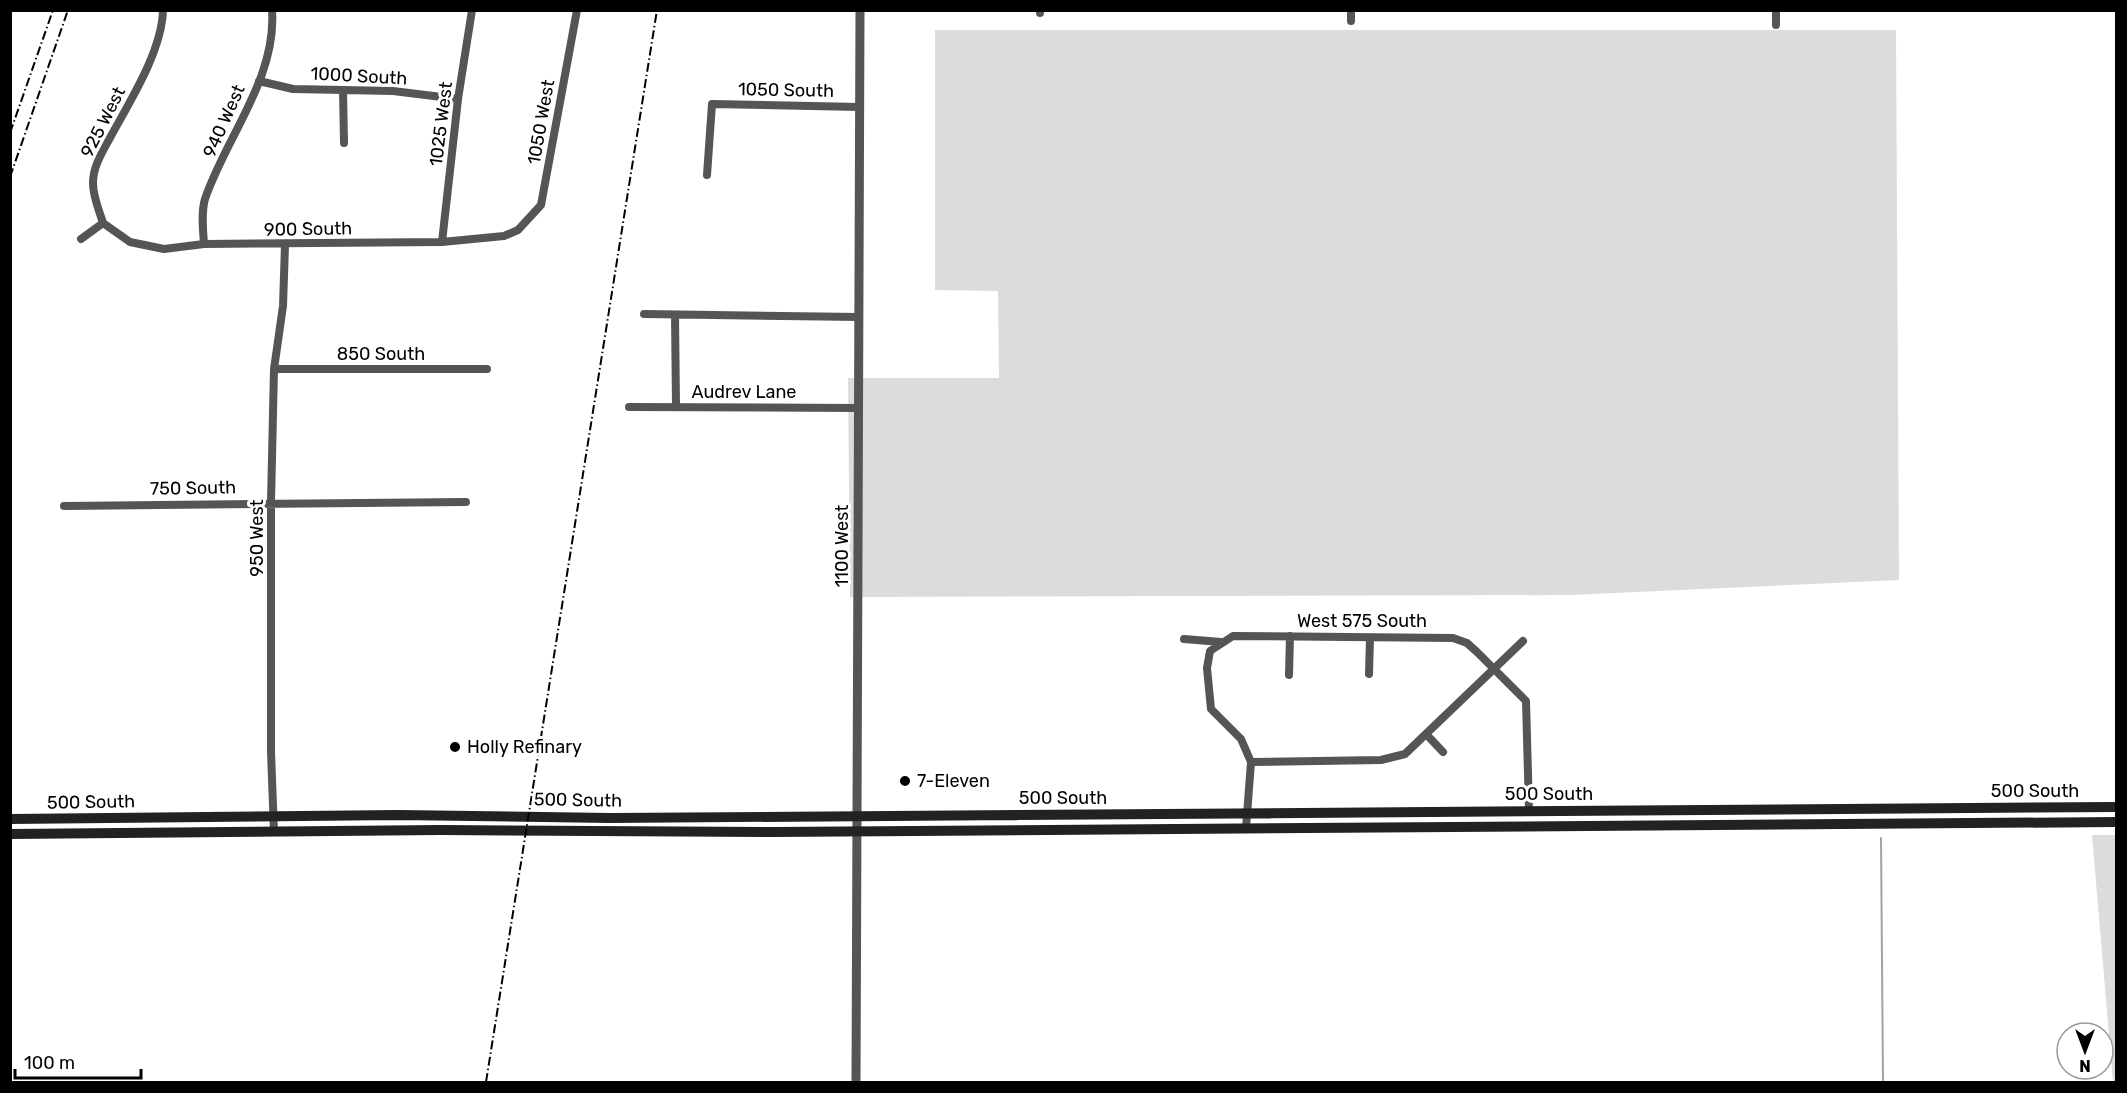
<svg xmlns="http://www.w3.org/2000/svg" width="2127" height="1093" viewBox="0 0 2127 1093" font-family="Rubik,sans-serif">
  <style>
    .green { fill: #dcdcdc }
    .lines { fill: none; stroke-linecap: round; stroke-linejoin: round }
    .stream { stroke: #a3a3a3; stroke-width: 2 }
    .minor { stroke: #555; stroke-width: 8 }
    .tertiary { stroke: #555; stroke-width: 9 }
    .secondary { stroke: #222; stroke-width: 10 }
    .rail { stroke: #000; stroke-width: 2; stroke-dasharray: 9 3 1.5 3; stroke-linecap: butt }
    .poi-dot { fill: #000; stroke: #fff; stroke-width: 2 }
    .labels { text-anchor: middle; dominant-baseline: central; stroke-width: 6; stroke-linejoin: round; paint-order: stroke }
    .street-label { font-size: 18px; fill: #000; stroke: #fff }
    .poi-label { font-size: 18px; fill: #000; stroke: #fff; text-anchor: start }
  </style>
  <rect width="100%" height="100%" fill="#fff"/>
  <path class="green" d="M935 30H1896L1899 580 1570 595 850 597 848 378H999L998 291 935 290Z
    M2092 835H2116V1082H2113Z"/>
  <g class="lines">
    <path class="stream" d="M1881 838 1883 1082"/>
    <path class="minor" d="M1040 13V10
      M1351 21V10
      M1776 25V10
      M259 81 293 89 393 91 458 99
      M343 90 344 143
      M707 175 712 104 860 107
      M103 223 130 242 164 249 204 244 442 242 504 236 518 230 541 205 577 10
      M103 223C99 210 93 197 93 183 93 166 103 151 111 136 130 101 162 51 163 10
      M81 239 103 223
      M442 242 458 99 472 10
      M204 244C203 230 201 212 205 199 226 137 277 78 272 10
      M644 314 859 317
      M675 315 676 407
      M274 369H487
      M629 407 859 408
      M64 506 466 502
      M1184 639 1221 642
      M1369 674 1370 638
      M1289 675 1290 636
      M1426 734 1443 752
      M1251 762 1381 760 1405 754 1523 641
      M1246 828 1251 762 1241 739 1211 709 1207 668 1210 651 1233 636 1453 638 1467 643 1477 652 1526 701 1529 811
      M274 832 271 752V502L274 369 283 306 285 245"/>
    <path class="tertiary" d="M856 1082 860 10"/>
    <path class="secondary" d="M10 819 398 815 610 818 2116 807
      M10 834 440 830 774 832 2116 822"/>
    <path class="rail" d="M10 133 53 10
      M10 177 68 10
      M486 1082 657 10"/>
  </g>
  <g class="poi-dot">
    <circle cx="455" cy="747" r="6"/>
    <circle cx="905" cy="781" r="6"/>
  </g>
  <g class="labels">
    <g class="street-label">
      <text transform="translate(359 76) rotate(3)">1000 South</text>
      <text transform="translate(786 90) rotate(1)">1050 South</text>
      <text transform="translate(224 121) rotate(-66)">940 West</text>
      <text transform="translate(103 122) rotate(-63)">925 West</text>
      <text transform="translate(541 122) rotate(-80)">1050 West</text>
      <text transform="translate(441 124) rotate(-83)">1025 West</text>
      <text transform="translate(308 229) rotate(-1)">900 South</text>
      <text x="381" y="354">850 South</text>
      <text x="744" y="392">Audrev Lane</text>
      <text transform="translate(193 488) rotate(-1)">750 South</text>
      <text transform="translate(257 538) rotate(-90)">950 West</text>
      <text transform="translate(842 546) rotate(-90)">1100 West</text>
      <text x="1362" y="621">West 575 South</text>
      <text x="2035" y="791">500 South</text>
      <text x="1549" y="794">500 South</text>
      <text x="1063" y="798">500 South</text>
      <text transform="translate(578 800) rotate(1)">500 South</text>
      <text transform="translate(91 802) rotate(-1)">500 South</text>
    </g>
    <g class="poi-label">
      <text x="467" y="747">Holly Refinary</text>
      <text x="917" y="781">7-Eleven</text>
    </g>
  </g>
  <rect width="2127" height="1093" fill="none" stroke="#000000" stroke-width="24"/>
  <g transform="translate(2085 1051) rotate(180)"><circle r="28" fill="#ffffff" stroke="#999999" stroke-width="1.5"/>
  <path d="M0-4.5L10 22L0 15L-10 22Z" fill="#000000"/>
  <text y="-9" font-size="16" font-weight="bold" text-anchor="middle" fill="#000000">N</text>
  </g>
  <path d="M15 1069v9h126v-9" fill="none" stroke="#000000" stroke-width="3"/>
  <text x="24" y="1069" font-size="18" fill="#000000" stroke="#ffffff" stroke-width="4.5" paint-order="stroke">100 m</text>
</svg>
